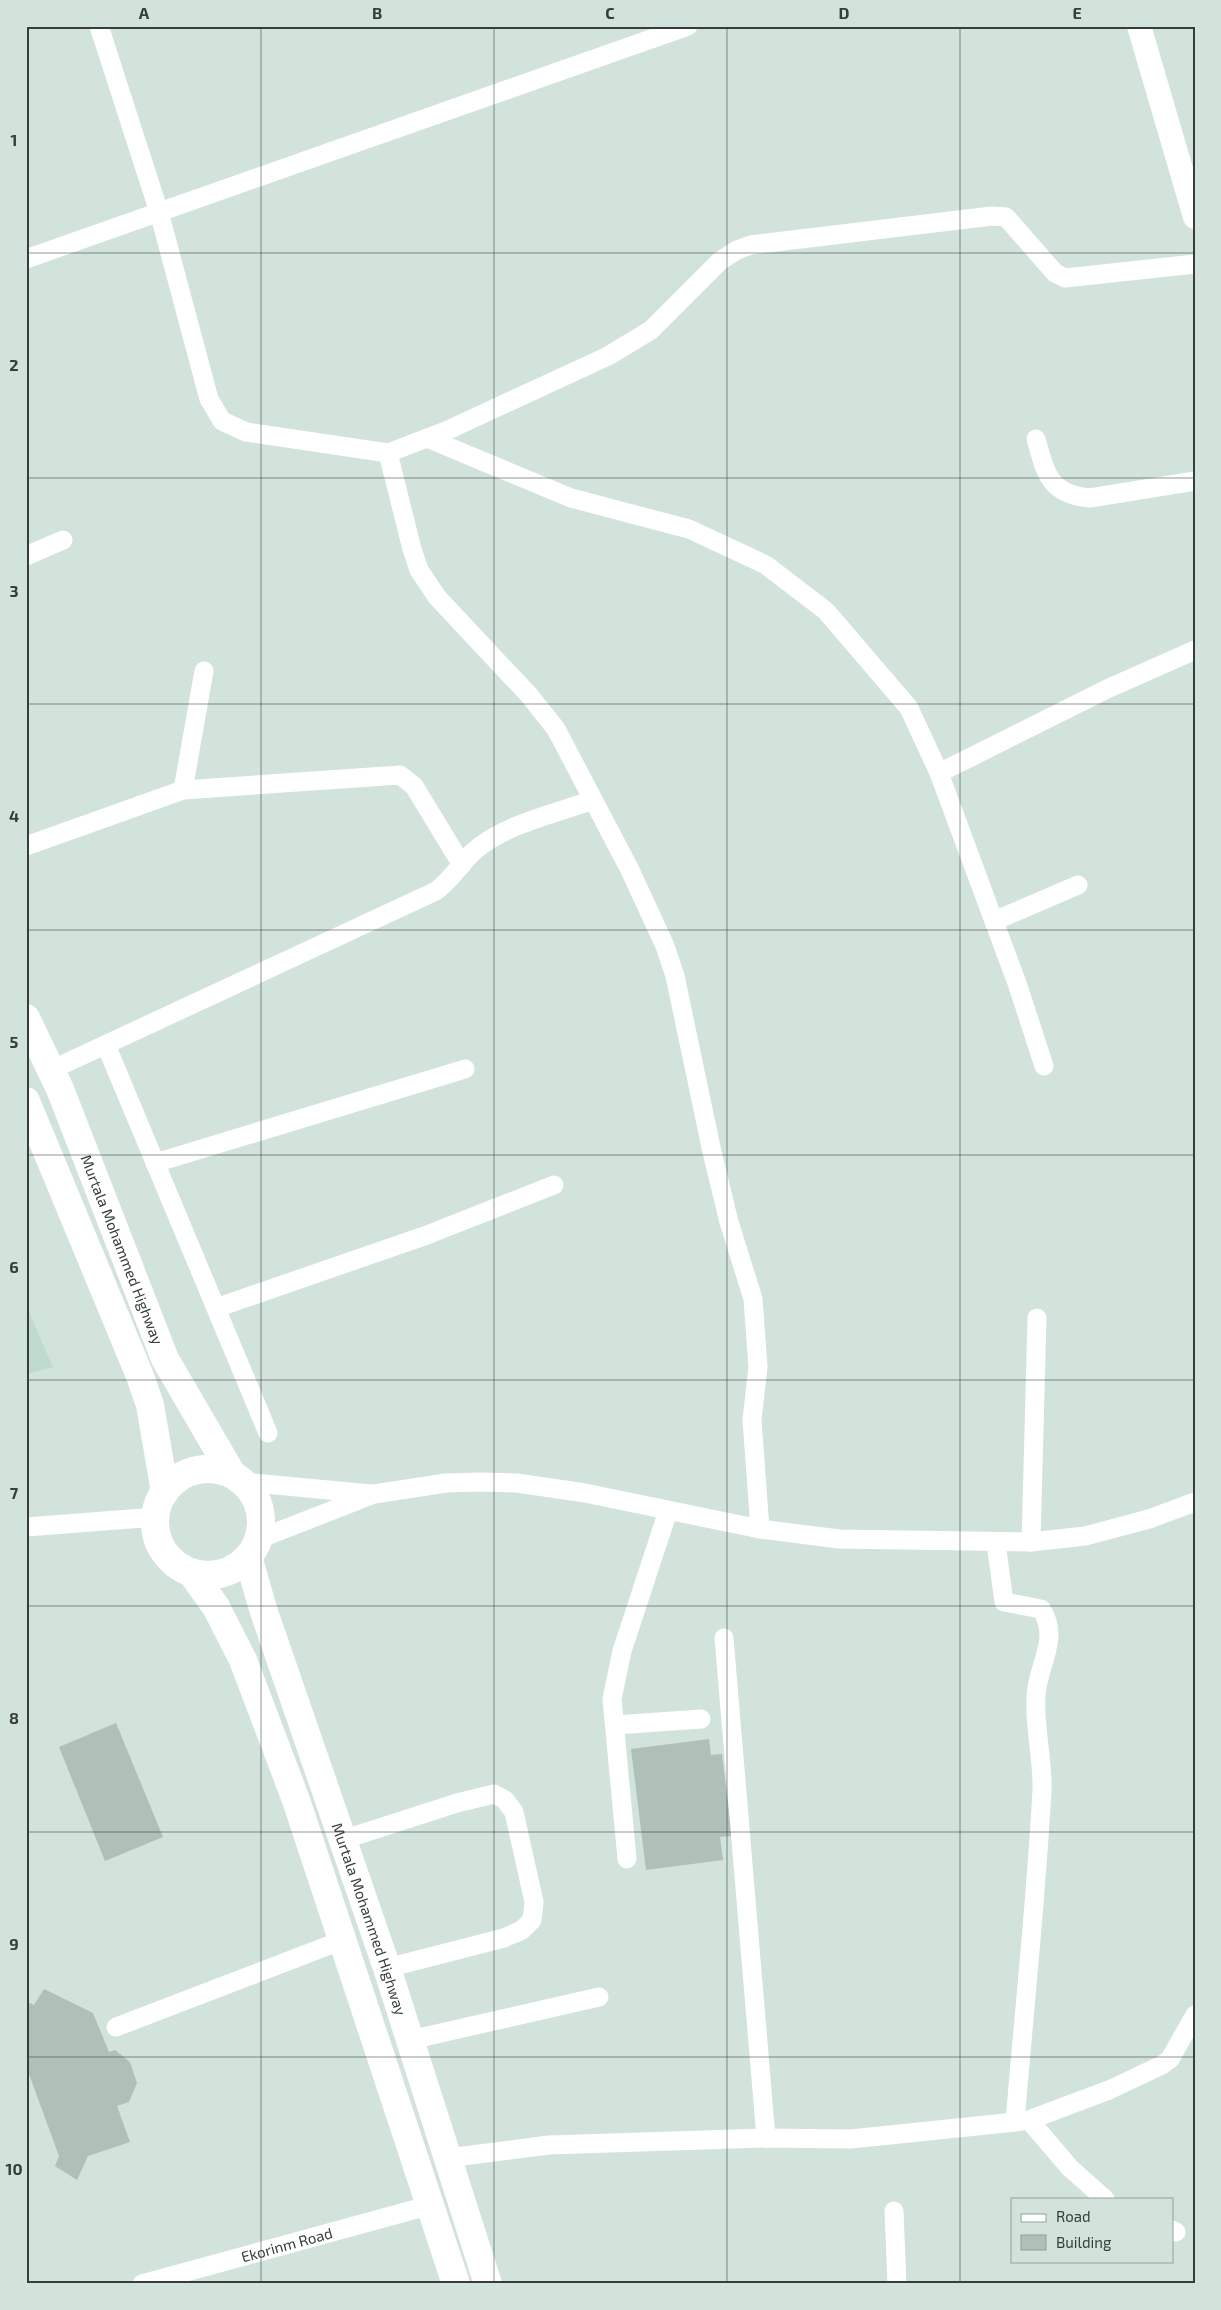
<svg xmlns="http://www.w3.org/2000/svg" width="1221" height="2310" viewBox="0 0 1221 2310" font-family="'Exo 2',sans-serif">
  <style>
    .built { fill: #bfdace }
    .building { fill: #aec0b8 }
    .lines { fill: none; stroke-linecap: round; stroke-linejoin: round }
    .minor { stroke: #fff; stroke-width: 19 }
    .major { stroke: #fff; stroke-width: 24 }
    .highway { stroke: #fff; stroke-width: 28 }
    .grid { fill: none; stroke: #363d3a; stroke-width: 1; stroke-opacity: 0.55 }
    .labels { text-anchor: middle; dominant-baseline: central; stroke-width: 4; stroke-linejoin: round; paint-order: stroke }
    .street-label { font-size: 15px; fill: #363d3a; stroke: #d1e3db }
    .neatline { fill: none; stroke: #363d3a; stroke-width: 2 }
    .grid-label { font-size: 16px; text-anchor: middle; font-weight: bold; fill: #363d3a }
  </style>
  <rect width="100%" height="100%" fill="#d1e3db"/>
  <path class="built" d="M26 1306 53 1367 26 1374Z"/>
  <path class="building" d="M116 1723 163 1837 105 1861 59 1747Z
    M709 1739 711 1755 722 1754 732 1836 720 1837 723 1860 646 1870 631 1749Z
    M44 1989 93 2013 109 2052 115 2050 130 2062 137 2083 129 2102 117 2106 130 2142 88 2156 77 2180 55 2166 59 2156 26 2066V2001L34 2005Z"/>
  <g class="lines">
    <g class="minor">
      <path d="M99 26 159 212 209 399 222 421 246 432 388 453 448 430 608 356 651 330 720 261 737 250 751 245 992 216 1006 217 1055 273 1065 278 1195 264"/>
      <path d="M26 259 688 26"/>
      <path d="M427 438 571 498 689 529 766 565 826 611 909 708 939 773 1018 986 1044 1066"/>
      <path d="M1036 439C1046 474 1049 494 1090 498L1195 481"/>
      <path d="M388 453 412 549 419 570 437 597 529 695 556 729 630 870 665 946 675 976 712 1152 729 1222 753 1299 758 1367 752 1420 760 1529"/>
      <path d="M26 556 63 540"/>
      <path d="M939 773 1107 689 1195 650"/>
      <path d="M183 790 204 671"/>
      <path d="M26 846 183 790 400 775 414 786 462 865"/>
      <path d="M994 921 1078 885"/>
      <path d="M106 1045 268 1433"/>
      <path d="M51 1070 436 891C453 878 459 865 473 852 502 825 557 813 593 800"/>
      <path d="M155 1163 465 1069"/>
      <path d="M216 1308 427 1235 554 1185"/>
      <path d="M243 1482 371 1494"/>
      <path d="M26 1527 156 1517"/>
      <path d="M259 1539 374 1494 446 1483 480 1482 517 1483 585 1493 760 1529 839 1539 1031 1542 1085 1536 1149 1519 1195 1502"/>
      <path d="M1031 1542 1037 1318"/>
      <path d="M996 1543 1004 1602 1041 1609C1061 1638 1037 1666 1036 1696 1034 1727 1043 1759 1042 1790 1036 1901 1024 2012 1015 2122"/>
      <path d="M724 1638 766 2138"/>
      <path d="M615 1725 701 1719"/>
      <path d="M342 1840 457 1803 494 1794 505 1800 514 1812 534 1902 532 1920 522 1930 504 1938 387 1968"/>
      <path d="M627 1859 612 1699 622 1651 668 1511"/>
      <path d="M116 2027 343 1940"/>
      <path d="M410 2040 599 1997"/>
      <path d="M1029 2120 1070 2168 1105 2199"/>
      <path d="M448 2158 549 2145 766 2138 851 2139 1015 2122 1029 2120 1109 2090 1162 2065 1170 2059 1195 2015"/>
      <path d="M894 2211 897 2284"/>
      <path d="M1172 2230 1176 2232"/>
      <path id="s1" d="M142 2284 431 2205"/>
    </g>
    <path class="major" d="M1139 26 1195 217"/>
    <g class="highway">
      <path id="s2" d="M26 1018 60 1089 165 1359 232 1474"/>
      <path d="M26 1101 140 1376 150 1405 165 1492"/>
      <circle cx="208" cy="1522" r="53"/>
      <path id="s3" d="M248 1557 264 1612 387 1968 488 2284"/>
      <path d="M191 1572 216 1607 243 1660 296 1800 456 2284"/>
    </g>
  </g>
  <path class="grid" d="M261 26V2284M494 26V2284M727 26V2284M960 26V2284M26 253H1195M26 478H1195M26 704H1195M26 930H1195M26 1155H1195M26 1380H1195M26 1606H1195M26 1832H1195M26 2057H1195"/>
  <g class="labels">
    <g class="street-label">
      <text stroke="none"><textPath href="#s2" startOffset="251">Murtala Mohammed Highway</textPath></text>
      <text stroke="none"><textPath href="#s3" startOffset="382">Murtala Mohammed Highway</textPath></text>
      <text stroke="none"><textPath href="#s1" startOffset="150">Ekorinm Road</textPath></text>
    </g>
  </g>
  <rect width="1221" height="2310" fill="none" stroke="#d1e3db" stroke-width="55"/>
  <rect x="1011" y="2198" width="162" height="65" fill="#d1e3db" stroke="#93a19b"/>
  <rect x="1021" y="2214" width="25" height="8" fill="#ffffff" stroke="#93a19b"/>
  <text x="1056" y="2222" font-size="15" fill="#363d3a">Road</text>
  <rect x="1021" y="2235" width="25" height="15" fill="#aec0b8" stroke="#93a19b"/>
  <text x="1056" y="2248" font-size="15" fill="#363d3a">Building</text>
  <rect x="28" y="28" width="1166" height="2254" class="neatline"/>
  <g class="grid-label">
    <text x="144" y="19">A</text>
    <text x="377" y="19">B</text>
    <text x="610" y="19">C</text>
    <text x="844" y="19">D</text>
    <text x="1077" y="19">E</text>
    <text x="14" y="146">1</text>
    <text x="14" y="371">2</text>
    <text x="14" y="597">3</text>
    <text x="14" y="822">4</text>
    <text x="14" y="1048">5</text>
    <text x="14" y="1273">6</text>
    <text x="14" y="1499">7</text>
    <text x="14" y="1724">8</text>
    <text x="14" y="1950">9</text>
    <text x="14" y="2175">10</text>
  </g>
</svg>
